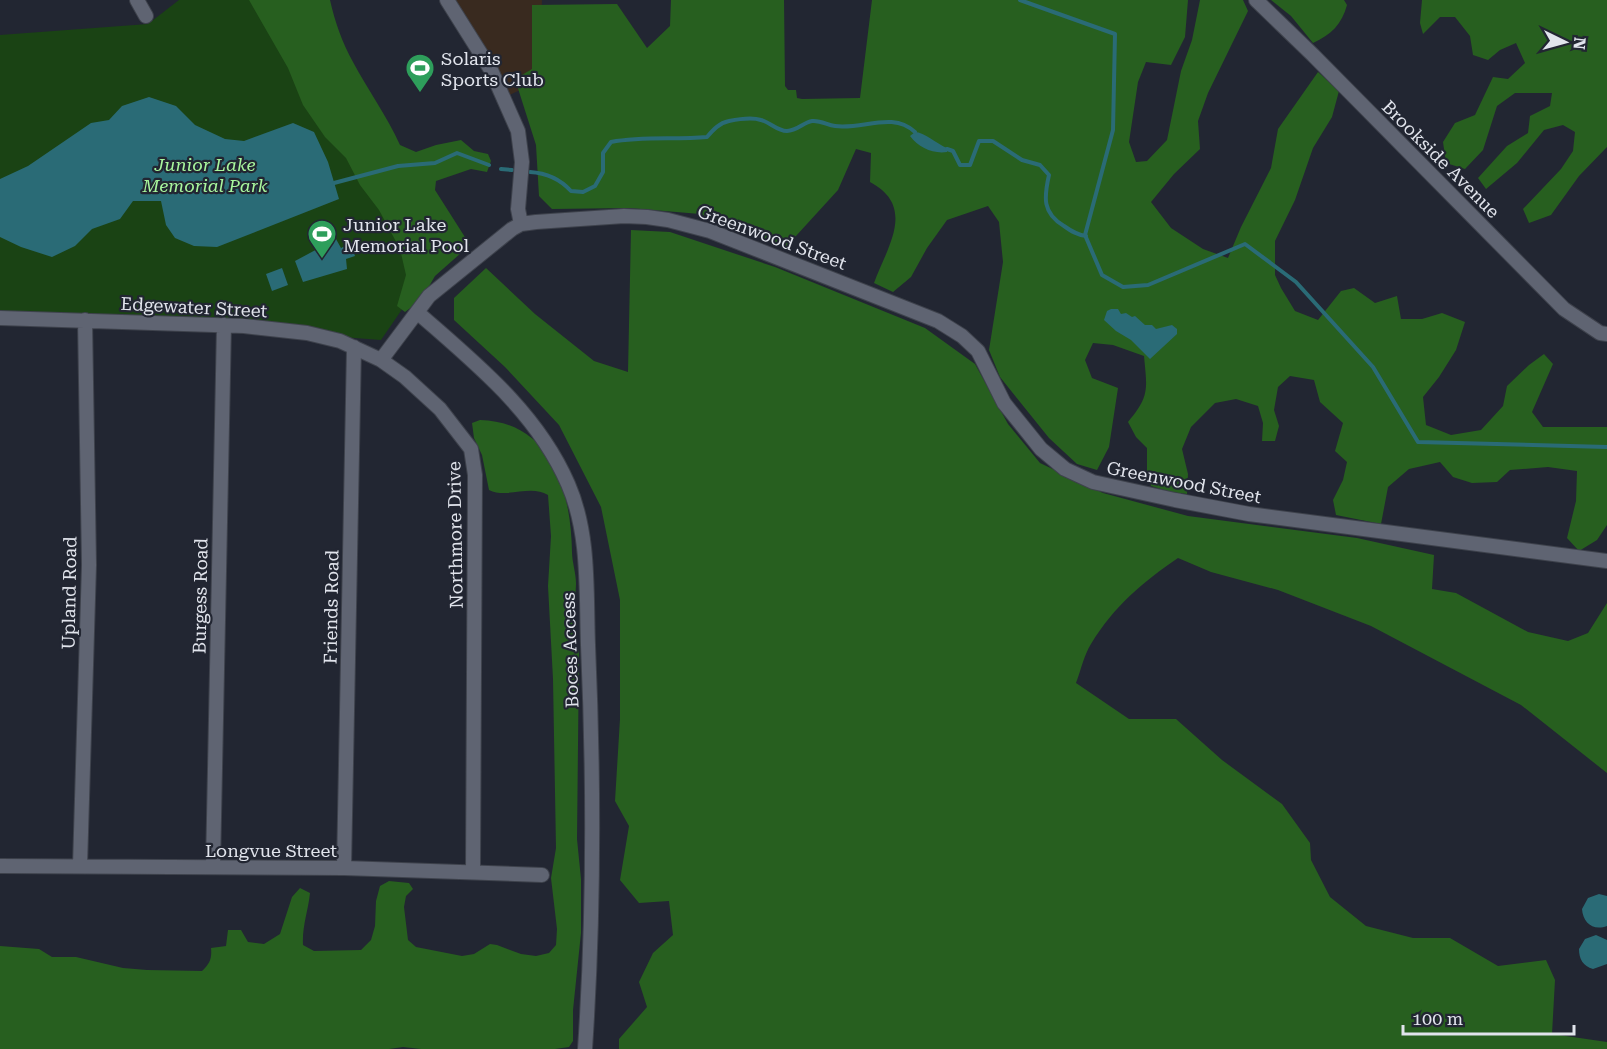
<svg xmlns="http://www.w3.org/2000/svg" width="1607" height="1049" viewBox="0 0 1607 1049" font-family="'Roboto Serif',serif">
  <style>
    .commercial { fill: #392a1f }
    .green { fill: #1a4314 }
    .forest { fill: #275f1f }
    .water { fill: #2a6b76 }
    .lines { fill: none; stroke-linecap: round; stroke-linejoin: round }
    .stream { stroke: #2a6b76; stroke-width: 4 }
    .minor-casing { stroke: #3e424c; stroke-width: 16 }
    .minor { stroke: #5f6472; stroke-width: 14 }
    .labels { text-anchor: middle; dominant-baseline: central; stroke-width: 4.5; stroke-linejoin: round; paint-order: stroke }
    .poi-label { font-size: 18px; fill: #e1e4ec; stroke: #222632; text-anchor: start }
    .street-label { font-size: 18px; fill: #e1e4ec; stroke: #222632 }
    .park-label { font-size: 18px; font-style: italic; fill: #a9f79e; stroke: #222632 }
  </style>
  <rect width="100%" height="100%" fill="#222632"/>
  <path class="commercial" d="M447 0H542L539 81 503 98Z"/>
  <path class="green" d="M179 0H269L429 270 381 340 0 311V35L148 24Z"/>
  <path class="forest" d="M249 0H330C335 22 342 42 353 62 368 90 387 116 400 145L416 152 436 145 461 140 474 151 488 154 491 161 487 172 471 169 436 181 435 190 470 245 435 276 421 300 405 312 397 306 406 275 400 249 379 210 360 185 346 158 325 137 303 105 288 68Z
    M671 0H784L785 86 788 90H796L797 98 802 99 860 98 872 0H1188L1185 37 1171 65 1146 62 1138 82 1129 142 1136 162 1147 161 1167 140 1181 71 1192 40 1200 0H1243L1248 11 1208 93 1198 121 1200 149 1174 174 1151 202 1171 228 1203 249 1228 258 1241 227 1271 168 1278 129 1318 72 1339 91 1332 117 1313 148 1295 200 1275 241V275L1281 288 1295 311 1318 320 1341 291 1354 288 1375 303 1397 296 1401 319H1422L1442 313 1465 322 1456 350 1439 377 1423 397 1426 425 1451 435 1481 430 1503 406 1507 386 1529 365 1544 354 1553 364 1532 412 1543 427H1607V525L1597 540 1579 551 1567 538 1576 501 1577 471 1548 467 1510 470 1497 482 1472 483 1453 477 1440 462 1409 469 1388 487 1381 524 1336 515 1333 500 1343 480 1347 462 1335 451 1343 423 1320 402 1314 380 1290 376 1278 387 1274 410 1279 426 1275 441H1262L1263 423 1258 406 1236 399 1215 403 1191 427 1182 449 1188 474 1187 494 1171 492 1151 486 1147 473V448L1136 437 1128 422C1150 396 1147 389 1144 356L1113 345 1093 343 1085 360 1092 378 1118 388 1109 447 1097 470 1077 464 1049 438 1000 377 989 350 1003 262 999 222 988 206 947 220 927 248 911 277 893 292 874 283C887 247 917 207 870 182L871 153 856 149 838 190 785 248 700 214 629 208 552 209 539 196 536 145 515 79 532 69V5L617 4 647 48 670 26Z
    M1271 0H1344L1347 5C1342 24 1331 35 1313 43L1291 16Z
    M1422 0H1607V147L1579 176 1551 215 1529 223 1523 209 1561 169 1573 151 1575 132 1563 125 1544 130 1517 163 1486 189 1478 178 1507 146 1528 133 1530 116 1550 106 1552 93H1515L1497 106 1483 150 1465 169 1446 163 1443 142 1455 123 1475 115 1493 77 1508 79 1525 63 1516 43 1500 50 1488 60 1473 55 1470 36 1455 17H1440L1423 34 1420 23Z
    M631 230 670 232 775 267 925 328 975 364 1008 424 1040 463 1103 493 1188 516 1357 538 1434 555 1432 589 1456 593 1528 632 1568 641 1588 633 1607 603V773L1521 705 1371 626 1278 590 1211 572 1178 558C1143 582 1114 606 1091 644 1084 655 1081 670 1076 683L1129 719H1176L1222 760 1282 804 1310 843 1311 860 1330 897 1366 926 1413 938H1450L1498 966 1546 960 1555 980 1552 1034 1607 1042V1049H619V1039L647 1007 639 982 653 953 673 935 669 901 639 903 620 880 629 826 615 801 620 719V600L601 507 559 425 505 367 454 320V298L486 268 535 314 594 361 628 372Z
    M480 420C552 422 571 491 572 552 572 562 576 573 576 584 576 596 573 609 573 621 573 631 577 643 579 653L577 839 581 879V933L573 1010V1041L569 1047 555 1049H421L403 1047 389 1049H0V946L39 949 52 957H76L123 968 147 970 202 971C210 964 212 958 211 948L226 946 228 930H241L248 942 264 944 280 934 292 897 300 888 310 893C308 912 302 926 303 945L314 951 361 950 371 940 375 926 376 901 380 886 389 881 409 883 413 889 406 896 404 907 408 940 416 947 462 956 474 954 490 944 497 945 521 954 536 956 549 953 556 945 557 929 551 878 556 848 553 679 548 586 551 536 548 495C530 484 507 499 489 490L482 455 474 438 472 423Z"/>
  <path class="water" d="M149 97 176 106 195 125 225 139 244 141 293 123 314 132 328 162 339 199 217 247 194 246 175 238 166 225 161 201H133L120 219 92 229 75 246 52 257 21 247 0 237V179L28 166 91 123 109 120 122 106Z
    M915 132C924 132 937 144 947 148V152C933 154 919 148 910 136Z
    M336 239 341 248 351 243 355 256 346 259 347 269 303 282 295 261Z
    M282 268 288 285 272 291 266 274Z
    M1111 309H1118L1121 314 1126 313 1132 317 1135 316 1145 325H1152L1156 329 1172 325 1177 329V334L1150 359 1131 340 1116 331 1104 320 1107 311Z
    M1599 894 1607 896V926C1593 931 1583 923 1582 909L1588 898Z
    M1596 935 1607 940V964L1593 969C1583 966 1579 959 1579 949L1585 939Z"/>
  <g class="lines">
    <path class="stream" d="M1020 0 1115 34 1113 130 1085 235 1102 275 1123 287 1148 285 1245 244 1296 282 1373 367 1418 442 1607 447
      M947 149 953 151 960 165H970L979 141H993L1022 160 1040 165 1049 175C1044 197 1042 213 1064 226 1071 231 1077 235 1086 236
      M501 169 512 170
      M530 172C547 173 560 179 571 191L583 192 595 186 603 172V153L611 142C644 136 675 140 707 137 713 130 719 123 729 121 739 119 752 117 761 120 770 122 777 131 787 131 797 131 804 122 812 121 821 120 827 125 835 126 863 130 892 111 915 132
      M334 183 398 166 435 163 457 153 489 165"/>
    <g class="minor-casing">
      <path id="minor" d="M137 0 146 16
        M447 0 491 70 518 131 522 162 518 209 521 224
        M1256 0 1313 55 1564 309 1600 333 1607 334
        M417 312C475 363 537 412 568 484 590 534 586 592 588 645 594 780 594 915 585 1049
        M0 318 244 326 307 333 340 341 381 360 405 377 440 409 471 449 475 475 473 872
        M381 360 429 296 512 229 521 224 536 222 624 216 647 217 668 220 710 231 938 321 962 336 978 351 1004 403 1041 449 1065 469 1093 482 1175 500 1249 514 1607 561
        M0 866 344 868 542 875
        M80 866 89 565 85 320
        M213 867 224 325
        M344 868 354 347"/>
    </g>
    <use href="#minor" class="minor"/>
  </g>
  <defs>
    <g id="stadium-pin" transform="scale(1.5)"><path d="M0 17L-7.5 6A9.5 9.5 0 1 1 7.5 6Z" fill="#2e9e5b" stroke="#222632"/><path d="M0-5a6.5 5 0 1 0 0 10a6.5 5 0 1 0 0-10ZM-3.5-1.8h7v3.6h-7Z" fill="#fff"/></g>
  </defs>
  <g fill-rule="evenodd">
    <use href="#stadium-pin" x="420" y="68"/>
    <use href="#stadium-pin" x="322" y="234"/>
  </g>
  <g class="labels">
    <g class="poi-label">
      <text x="441" y="58">Solaris<tspan x="441" dy="21">Sports Club</tspan></text>
      <text x="343" y="224">Junior Lake<tspan x="343" dy="21">Memorial Pool</tspan></text>
    </g>
    <g class="street-label">
      <text transform="translate(1441 159) rotate(45)">Brookside Avenue</text>
      <text transform="translate(772 237) rotate(20)">Greenwood Street</text>
      <text transform="translate(194 307) rotate(3)">Edgewater Street</text>
      <text transform="translate(1184 482) rotate(11)">Greenwood Street</text>
      <text transform="translate(455 535) rotate(-91)">Northmore Drive</text>
      <text transform="translate(69 593) rotate(-89)">Upland Road</text>
      <text transform="translate(200 596) rotate(-89)">Burgess Road</text>
      <text transform="translate(331 607) rotate(-89)">Friends Road</text>
      <text transform="translate(570 650) rotate(-92)">Boces Access</text>
      <text x="271" y="850">Longvue Street</text>
    </g>
    <g class="park-label">
      <text x="205" y="164">Junior Lake<tspan x="205" dy="21">Memorial Park</tspan></text>
    </g>
  </g>
  <g transform="translate(1565 42) rotate(95)" stroke="#222632" stroke-width="4.5" paint-order="stroke">
  <path d="M0-4.5L10 22L0 15L-10 22Z" fill="#e1e4ec"/>
  <text y="-9" font-size="16" font-weight="bold" text-anchor="middle" fill="#e1e4ec">N</text>
  </g>
  <path d="M1403 1025v9h171v-9" fill="none" stroke="#e1e4ec" stroke-width="3"/>
  <text x="1412" y="1025" font-size="18" fill="#e1e4ec" stroke="#222632" stroke-width="4.5" paint-order="stroke">100 m</text>
</svg>
